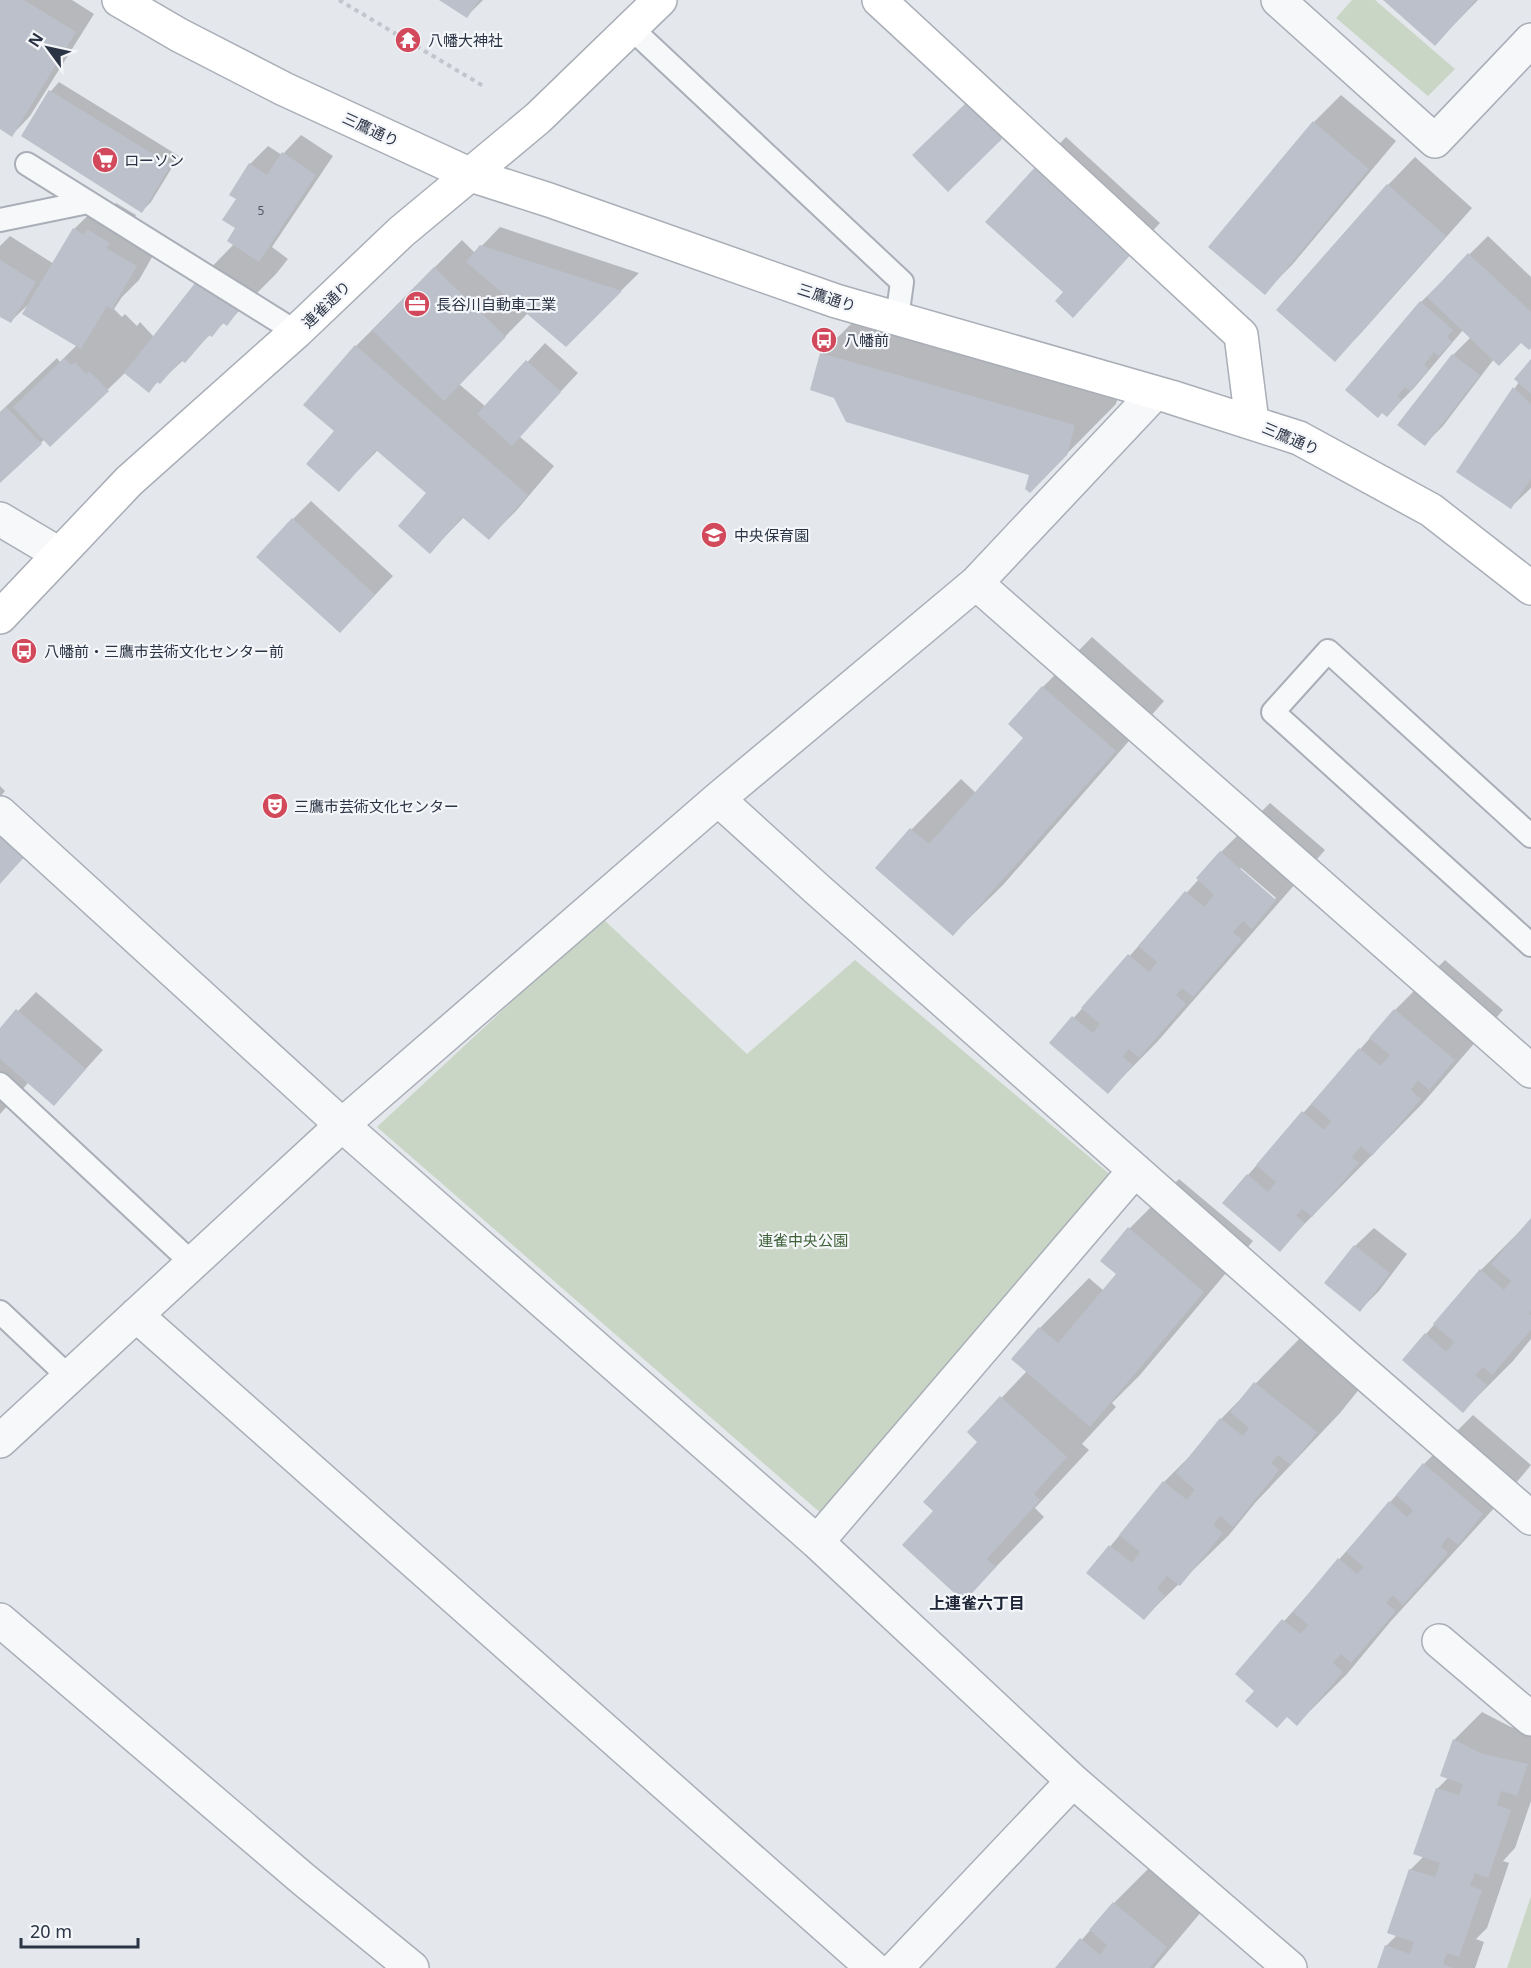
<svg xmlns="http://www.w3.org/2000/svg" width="1531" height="1968" viewBox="0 0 1531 1968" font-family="'Noto Sans','Noto Sans JP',sans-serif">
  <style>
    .green { fill: #c9d6c5 }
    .shadow { fill: #0003; fill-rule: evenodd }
    .building { fill: #bbc0ca }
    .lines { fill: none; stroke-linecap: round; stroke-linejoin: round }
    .service-casing { stroke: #a9aeb7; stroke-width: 26 }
    .minor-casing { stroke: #a9aeb7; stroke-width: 36 }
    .secondary-casing { stroke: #a9aeb7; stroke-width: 36 }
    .path { stroke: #c2c5cb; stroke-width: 4; stroke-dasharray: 4.5 4.5; stroke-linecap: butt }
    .service { stroke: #f7f8fa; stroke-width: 22 }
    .minor { stroke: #f7f8fa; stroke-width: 33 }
    .secondary { stroke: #fff; stroke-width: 33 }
    .labels { text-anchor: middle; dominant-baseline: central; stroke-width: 4.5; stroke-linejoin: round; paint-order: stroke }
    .number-label { font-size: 12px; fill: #4f5766 }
    .poi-label { font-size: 15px; fill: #2b3445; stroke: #f4f6f9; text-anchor: start }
    .street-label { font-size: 15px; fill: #2b3445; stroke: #f4f6f9 }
    .park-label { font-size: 15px; fill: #3f6138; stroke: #f4f6f9 }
    .neighbourhood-label { font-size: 16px; font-weight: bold; fill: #1d2536; stroke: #f4f6f9 }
  </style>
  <rect width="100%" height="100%" fill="#e4e7ec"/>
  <path class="green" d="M1352 0H1375L1455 69 1428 96 1336 18Z
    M602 918 747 1054 855 960 1112 1176 823 1515 377 1127Z
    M1531 1896V1968H1507Z"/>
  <path class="shadow" d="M0 0H72L94 14 30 116 12 135 0 128Z
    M441 0H483L467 16Z
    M1385 0H1478L1435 44Z
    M59 82 179 156 151 202 142 211 23 136 51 91Z
    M986 86 1019 120 948 190 932 137Z
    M1341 95 1396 141 1292 265 1264 293 1314 122Z
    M301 135 333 156 272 247 288 259 276 274 226 324 225 322 211 334 160 382 159 381 148 391 125 373 50 445 45 439 0 481V412L57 358 60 362 77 345 30 303 11 321 0 315V246L10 236 54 264 74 229 102 202 111 208 116 203 136 215 133 220 163 238 139 280 122 297 114 309 122 317 125 314 137 326 140 322 154 337 200 279 234 244 238 199 250 164 268 146 282 155Z
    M1066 137 1160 223 1073 316 1065 292 1039 165Z
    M1415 157 1472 208 1362 332 1335 360 1278 309 1388 185Z
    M500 227 639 273 566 345 528 313 459 384 486 407 545 343 578 373 519 436 554 466 516 511 489 538 464 517 430 552 429 493 378 450 339 490 336 431 356 346 462 240 475 253Z
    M1488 236 1531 277V346L1522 341 1494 359 1443 426 1425 444 1399 425 1453 355 1471 337 1463 330 1414 388 1387 415 1421 302Z
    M871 304 1124 376 1116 404 1030 491 1031 473 821 354Z
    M1531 361V488L1511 507 1458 472 1519 382Z
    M311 501 393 576 358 613 293 519Z
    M1092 637 1164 701 1003 885 953 934 877 868 912 829 961 779 976 793 1025 737 1043 687Z
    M0 786 5 791 0 797Z
    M1270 803 1325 850 1157 1042 1108 1092 1051 1043 1199 879 1221 852ZM1241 868 1276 898 1274 900 1239 870Z
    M0 828 41 839 0 883Z
    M1445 960 1503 1010 1422 1104 1279 1250 1248 1175 1395 1010Z
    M36 992 103 1050 54 1104 29 1082 0 1114V1030Z
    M1179 1179 1253 1241 1140 1375 1112 1403 1116 1407 1082 1444 1089 1450 1035 1508 1044 1517 964 1600 935 1511 980 1441 969 1432 1027 1371 1040 1328 1089 1278 1104 1291 1118 1274 1102 1260 1130 1228Z
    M1531 1220V1339L1513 1361 1463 1411 1426 1334 1481 1270Z
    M1374 1228 1407 1254 1379 1291 1360 1310 1355 1246Z
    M1305 1333 1365 1382 1340 1413 1255 1503 1229 1535 1144 1618 1088 1573 1164 1482 1197 1449 1221 1419Z
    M1473 1415 1531 1465 1507 1494 1391 1621 1347 1674 1297 1724 1237 1674 1424 1464Z
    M1482 1712 1511 1727 1531 1732V1801L1515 1848 1503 1861 1509 1863 1487 1928 1476 1939 1484 1942 1475 1968H1379L1386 1946 1397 1935 1410 1870 1424 1856 1437 1789 1448 1778 1442 1775 1455 1739Z
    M1150 1867 1202 1911 1154 1968H1057L1114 1903Z"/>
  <path class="building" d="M0 0H24L76 32 12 137 0 129Z
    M439 0H479L467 18Z
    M1383 0H1476L1435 46Z
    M49 90 171 165 142 213 21 136Z
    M966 103 1002 139 948 192 912 155Z
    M1313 121 1369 169 1265 295 1208 247Z
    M282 152 316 175 259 262 227 241 235 228 222 220 236 199 229 195 249 163 267 175Z
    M1038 164 1134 251 1073 318 1055 301 1063 292 985 222Z
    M1387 184 1446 236 1335 362 1276 310Z
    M73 228 84 235 87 229 110 243 106 248 137 266 112 309 107 306 81 349 22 314Z
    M480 245 622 291 566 347 466 262Z
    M1468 253 1531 312V348L1529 350 1521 343 1499 366 1427 297Z
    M0 260 36 282 11 323 0 317Z
    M434 267 506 337 444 401 372 330Z
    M199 278 239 310 227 326 223 323 212 337 209 335 185 363 181 360 160 384 157 382 149 393 124 373Z
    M1420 301 1453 330 1447 337 1452 342 1439 356 1434 352 1424 365 1429 369 1410 391 1405 387 1397 396 1402 400 1387 417 1382 413 1378 418 1345 390Z
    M355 345 528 495 489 540 462 517 430 554 398 526 426 493 376 450 339 492 306 464 334 431 303 405Z
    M820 353 1075 425 1067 455 1030 493 1025 489 1029 475 846 422 834 398 810 390Z
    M1452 354 1480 375 1425 446 1397 425Z
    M64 358 71 365 75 362 86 374 89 371 109 391 50 447 13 407Z
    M1531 359V394L1514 379Z
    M526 360 561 392 512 446 477 414Z
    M1513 387 1531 404V479L1511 509 1456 472Z
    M6 407 42 444 0 483V413Z
    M292 518 375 595 340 633 256 557Z
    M1042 686 1116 751 953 936 875 868 910 828 929 844 1023 738 1008 724Z
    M0 836 23 858 0 884Z
    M1220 851 1276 900 1252 929 1243 921 1233 932 1242 940 1193 997 1182 988 1176 995 1186 1004 1139 1058 1129 1049 1123 1057 1133 1065 1108 1094 1049 1043 1072 1016 1093 1033 1100 1024 1081 1008 1128 954 1149 972 1157 962 1138 946 1185 891 1204 907 1214 895 1196 878Z
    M16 1009 86 1069 54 1106 0 1059V1028Z
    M1394 1009 1455 1060 1429 1090 1418 1080 1411 1090 1421 1099 1372 1156 1361 1146 1352 1157 1359 1163 1312 1217 1302 1209 1296 1216 1305 1223 1280 1252 1222 1203 1247 1174 1268 1192 1276 1182 1256 1165 1302 1111 1324 1130 1331 1121 1311 1104 1359 1048 1381 1066 1390 1055 1369 1038Z
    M1531 1218V1311L1529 1314 1531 1315V1330L1492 1375 1483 1367 1475 1375 1487 1385 1463 1413 1402 1360 1425 1333 1446 1352 1454 1342 1433 1324 1480 1269 1504 1290 1511 1281 1491 1264Z
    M1128 1227 1204 1292 1090 1427 1011 1359 1039 1327 1058 1343 1116 1274 1100 1261Z
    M1354 1245 1390 1273 1360 1312 1324 1283Z
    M1254 1382 1317 1432 1291 1465 1278 1455 1271 1463 1279 1470 1233 1527 1220 1516 1213 1525 1223 1533 1180 1586 1167 1576 1157 1588 1165 1596 1144 1620 1086 1573 1109 1545 1132 1563 1140 1552 1119 1535 1163 1481 1187 1500 1195 1490 1176 1473 1220 1418 1243 1436 1249 1428 1230 1412Z
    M1000 1396 1067 1457 1034 1494 1040 1500 987 1559 996 1567 964 1602 902 1545 933 1511 923 1502 977 1442 967 1432Z
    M1423 1463 1483 1514 1458 1545 1448 1537 1441 1546 1448 1553 1403 1605 1393 1595 1386 1603 1396 1611 1351 1663 1341 1654 1333 1663 1343 1672 1297 1726 1287 1717 1277 1728 1245 1701 1254 1691 1235 1674 1282 1619 1301 1634 1308 1625 1293 1612 1338 1558 1357 1574 1364 1567 1346 1552 1389 1501 1407 1517 1413 1510 1396 1495Z
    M1453 1739 1483 1754 1528 1764 1517 1796 1501 1791 1497 1805 1511 1810 1488 1878 1475 1873 1470 1886 1482 1890 1459 1957 1447 1953 1443 1964 1453 1968H1377L1385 1945 1410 1954 1414 1942 1387 1933 1409 1869 1435 1877 1440 1863 1413 1854 1436 1788 1459 1795 1463 1784 1440 1776Z
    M1113 1902 1167 1947 1150 1968H1055L1080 1938 1100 1955 1107 1945 1089 1930Z"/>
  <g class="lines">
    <g class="service-casing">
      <path id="service" d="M631 28 902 282 897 319
        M27 164 296 332
        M0 220 88 202
        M1531 836 1328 651 1273 712 1531 945
        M0 1084 192 1263
        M0 1312 69 1377"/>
    </g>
    <g class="minor-casing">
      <path id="minor" d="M1278 0 1435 141 1531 40
        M0 519 59 554
        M976 583 1531 1071
        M718 799 817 889 1344 1355 1531 1518
        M0 813 342 1125 817 1542 1073 1781 1290 1968
        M136 1315 873 1968
        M0 1441 342 1125 718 799 976 583 1155 393
        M817 1542 1135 1170
        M0 1620 303 1879 412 1968
        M1439 1641 1531 1719
        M896 1968 1073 1781"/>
    </g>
    <g class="secondary-casing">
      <path id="secondary" d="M119 0 179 35 284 89 471 175 549 200 836 301 1171 397 1299 438 1431 510 1531 588
        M879 0 1241 335 1252 422
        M0 617 129 481 296 332 401 232 538 118 660 0"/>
    </g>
    <path class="path" d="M339 0 485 87"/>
    <use href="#service" class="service"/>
    <use href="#minor" class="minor"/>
    <use href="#secondary" class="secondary"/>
  </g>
  <defs>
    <g id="temple-disc" transform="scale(1.35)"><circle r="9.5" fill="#d1495b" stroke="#f4f6f9"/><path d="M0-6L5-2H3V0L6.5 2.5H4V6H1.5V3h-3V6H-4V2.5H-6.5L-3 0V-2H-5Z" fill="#fff"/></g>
    <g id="supermarket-disc" transform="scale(1.35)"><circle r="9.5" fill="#d1495b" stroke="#f4f6f9"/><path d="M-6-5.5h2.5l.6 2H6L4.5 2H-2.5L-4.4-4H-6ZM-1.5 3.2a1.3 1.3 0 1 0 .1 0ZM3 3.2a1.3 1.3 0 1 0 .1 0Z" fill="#fff"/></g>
    <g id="office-disc" transform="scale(1.35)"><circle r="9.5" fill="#d1495b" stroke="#f4f6f9"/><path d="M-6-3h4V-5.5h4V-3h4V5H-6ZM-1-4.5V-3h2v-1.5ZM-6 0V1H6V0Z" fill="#fff"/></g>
    <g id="bus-disc" transform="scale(1.35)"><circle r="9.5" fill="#d1495b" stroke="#f4f6f9"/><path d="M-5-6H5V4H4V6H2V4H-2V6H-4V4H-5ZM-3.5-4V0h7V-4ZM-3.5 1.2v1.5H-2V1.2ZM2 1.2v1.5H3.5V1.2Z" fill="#fff"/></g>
    <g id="school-disc" transform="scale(1.35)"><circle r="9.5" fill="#d1495b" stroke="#f4f6f9"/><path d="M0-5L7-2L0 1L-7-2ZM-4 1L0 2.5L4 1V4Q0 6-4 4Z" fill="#fff"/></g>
    <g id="theatre-disc" transform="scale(1.35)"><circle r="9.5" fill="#d1495b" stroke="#f4f6f9"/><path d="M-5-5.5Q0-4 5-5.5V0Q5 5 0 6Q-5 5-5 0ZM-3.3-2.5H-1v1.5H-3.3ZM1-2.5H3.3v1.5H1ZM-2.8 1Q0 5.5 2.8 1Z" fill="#fff"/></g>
  </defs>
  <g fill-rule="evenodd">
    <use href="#temple-disc" x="408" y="40"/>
    <use href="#supermarket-disc" x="105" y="160"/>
    <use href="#office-disc" x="417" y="304"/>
    <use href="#bus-disc" x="824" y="340"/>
    <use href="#school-disc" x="714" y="535"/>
    <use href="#bus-disc" x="24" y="651"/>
    <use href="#theatre-disc" x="275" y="806"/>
  </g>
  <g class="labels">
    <g class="number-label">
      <text x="261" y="210">5</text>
    </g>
    <g class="poi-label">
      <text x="428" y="40">八幡大神社</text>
      <text x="124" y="160">ローソン</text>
      <text x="436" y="304">長谷川自動車工業</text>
      <text x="844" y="340">八幡前</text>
      <text x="734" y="535">中央保育園</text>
      <text x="44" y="651">八幡前・三鷹市芸術文化センター前</text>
      <text x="294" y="806">三鷹市芸術文化センター</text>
    </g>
    <g class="street-label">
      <text transform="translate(371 129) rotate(25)">三鷹通り</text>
      <text transform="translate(827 297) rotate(18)">三鷹通り</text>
      <text transform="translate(326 304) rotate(-44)">連雀通り</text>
      <text transform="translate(1291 438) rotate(23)">三鷹通り</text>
    </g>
    <g class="park-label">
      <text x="803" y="1240">連雀中央公園</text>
    </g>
    <g class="neighbourhood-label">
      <text x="977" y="1603">上連雀六丁目</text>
    </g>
  </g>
  <g transform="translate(48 48) rotate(303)" stroke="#f4f6f9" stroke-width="4.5" paint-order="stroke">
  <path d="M0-4.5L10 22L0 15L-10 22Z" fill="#2b3445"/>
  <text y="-9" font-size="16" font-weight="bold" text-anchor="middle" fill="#2b3445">N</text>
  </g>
  <path d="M21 1938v9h117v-9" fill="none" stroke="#2b3445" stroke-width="3"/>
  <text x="30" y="1938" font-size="18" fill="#2b3445" stroke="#f4f6f9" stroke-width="4.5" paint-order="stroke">20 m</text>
</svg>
